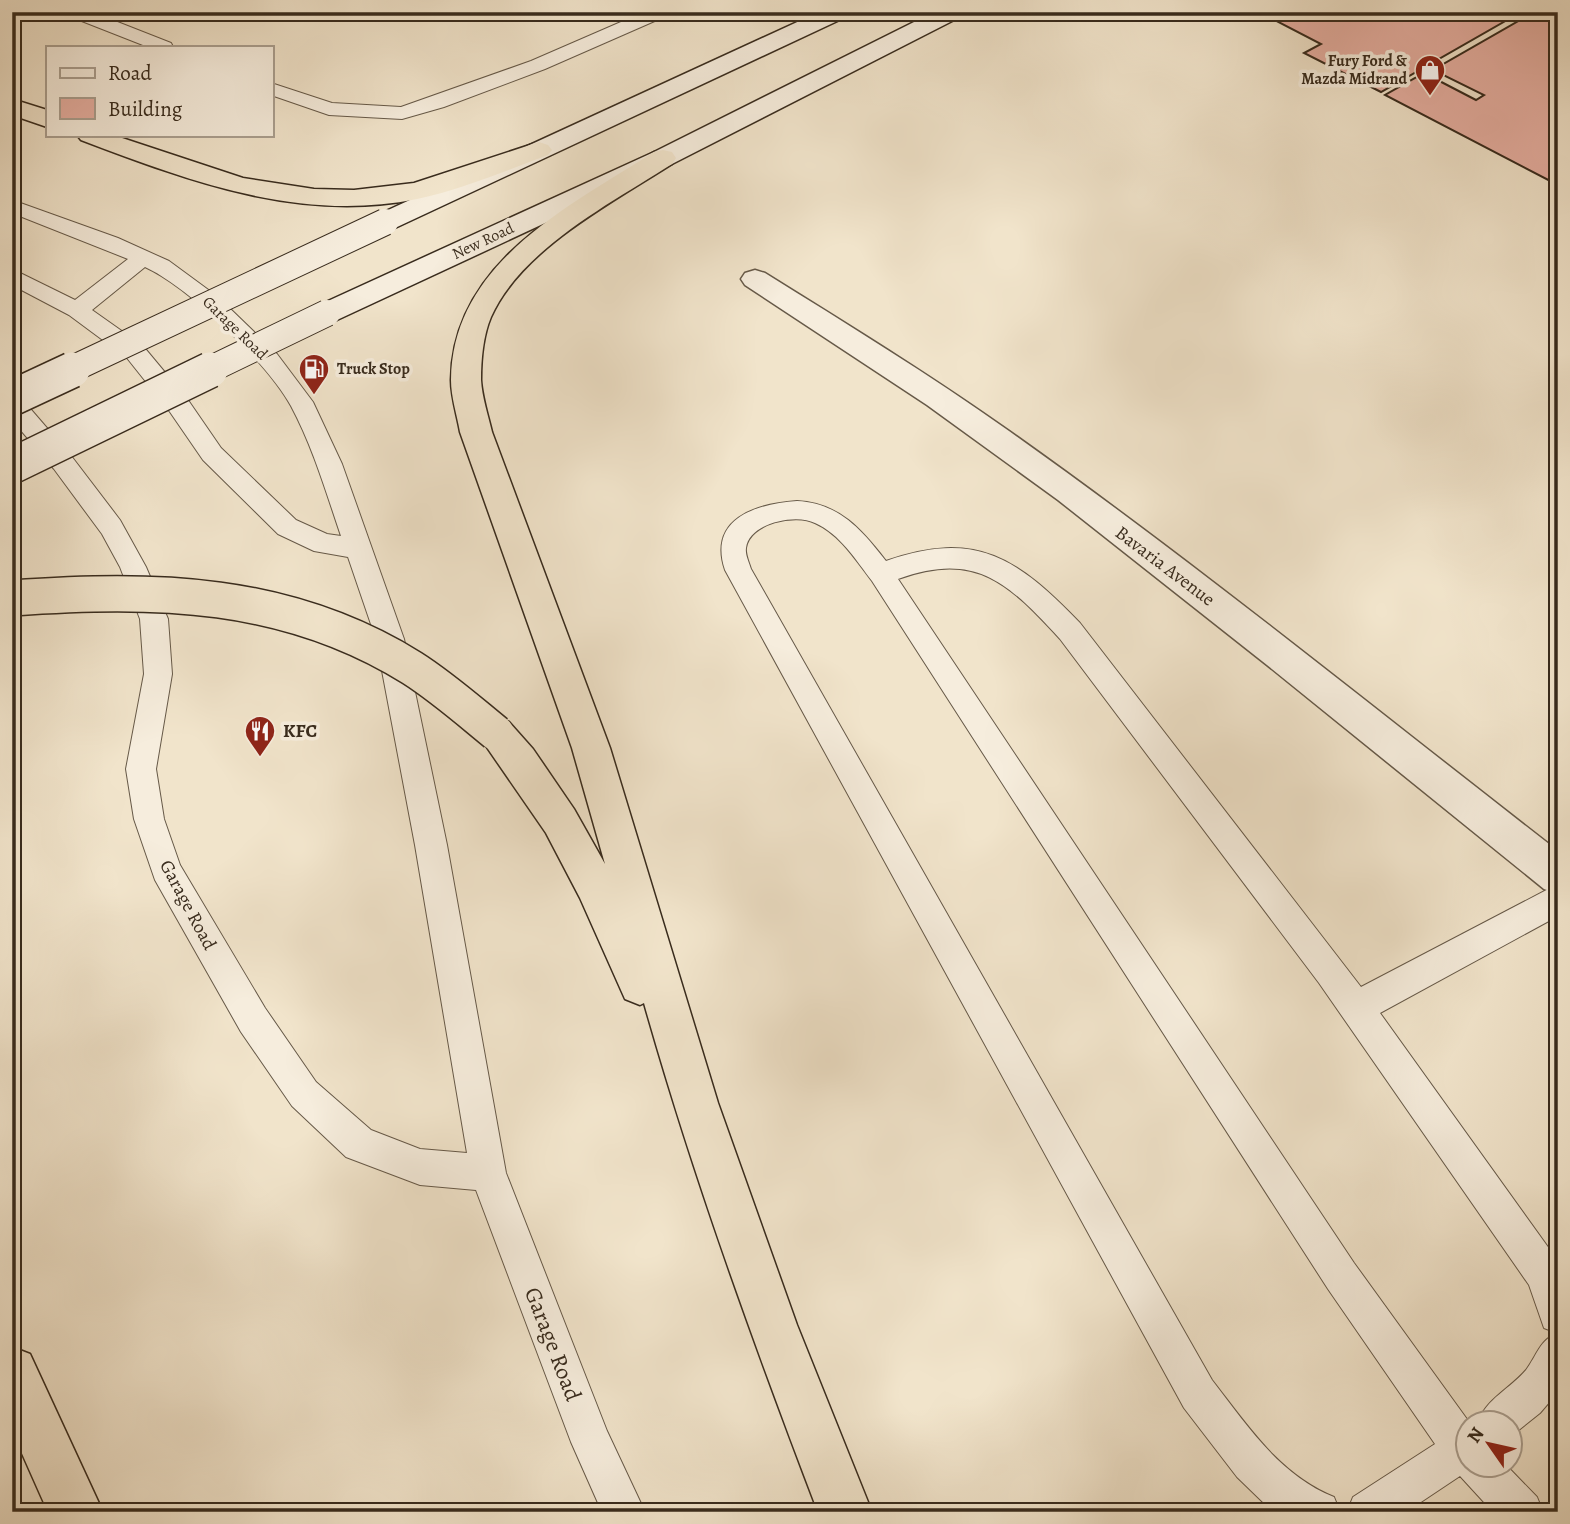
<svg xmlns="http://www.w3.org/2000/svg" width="1570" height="1524" viewBox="0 0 1570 1524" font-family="Alegreya,serif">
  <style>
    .building { fill: #e6afa2; stroke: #382b1d; stroke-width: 2 }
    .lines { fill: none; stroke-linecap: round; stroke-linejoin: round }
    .lane-casing { stroke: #665948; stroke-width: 2 }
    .street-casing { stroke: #665948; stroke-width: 3 }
    .secondary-casing { stroke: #382b1d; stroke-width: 3 }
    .highway-casing { stroke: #382b1d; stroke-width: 3 }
    .lane { fill: #f6eddd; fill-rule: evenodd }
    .street { fill: #f6eddd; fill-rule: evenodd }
    .secondary { fill: #f6eddd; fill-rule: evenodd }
    .highway { fill: #f1e4cb; fill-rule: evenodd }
    .secondary-bridge-far1-casing { stroke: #382b1d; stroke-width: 28; stroke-linecap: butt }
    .secondary-bridge-casing { stroke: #382b1d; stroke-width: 38; stroke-linecap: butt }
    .highway-bridge-casing { stroke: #382b1d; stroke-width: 38; stroke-linecap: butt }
    .secondary-bridge-far1 { stroke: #f6eddd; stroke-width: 26 }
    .secondary-bridge { stroke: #f6eddd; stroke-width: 35 }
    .highway-bridge { stroke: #f1e4cb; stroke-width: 35 }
    .labels { text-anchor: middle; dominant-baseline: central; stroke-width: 7; stroke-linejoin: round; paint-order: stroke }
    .far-poi-label { font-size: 16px; font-weight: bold; fill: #382b1d; stroke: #f6eddd; text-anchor: end }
    .far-street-label { font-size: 16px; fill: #382b1d; stroke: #f6eddd }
    .street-label { font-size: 19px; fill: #382b1d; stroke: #f6eddd }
    .poi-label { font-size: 19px; font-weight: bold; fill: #382b1d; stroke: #f6eddd; text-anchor: start }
    .near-street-label { font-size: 23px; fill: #382b1d; stroke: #f6eddd }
  </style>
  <rect width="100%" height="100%" fill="#f1e4cb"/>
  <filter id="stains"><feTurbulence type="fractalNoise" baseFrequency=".00286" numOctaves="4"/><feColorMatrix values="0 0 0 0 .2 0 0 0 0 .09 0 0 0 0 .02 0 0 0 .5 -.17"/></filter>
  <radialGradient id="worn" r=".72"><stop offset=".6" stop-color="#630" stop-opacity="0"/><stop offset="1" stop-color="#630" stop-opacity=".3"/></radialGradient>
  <path class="building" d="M1259 12H1521L1381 92 1304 53 1321 44Z
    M1534 12H1558V185L1385 95 1424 73 1476 100 1484 95 1433 70Z"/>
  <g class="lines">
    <g class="lane-casing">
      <path id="lane" d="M66 12H92L171 43 173 47H148L69 16Z
        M644 12H669L666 16 545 69 444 107 402 119 329 115 271 95V83L332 103 401 107 531 61Z
        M12 200 118 238 169 261 218 297 277 354 313 402 342 464 404 639 447 845 506 1173 607 1431 645 1512H602L571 1442 476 1190 420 1185 346 1157 292 1106 241 1032 155 880 134 819 126 769 144 674 140 619 120 567 102 534 54 469 12 420V396L21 398 72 457 120 520 146 567 168 619 172 674 156 769 164 819 180 865 265 1008 316 1082 371 1130 420 1149 467 1153 415 845 376 639 348 557 314 551 278 534 203 460 170 412 127 358 69 315 12 285V269L75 300 128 259 12 213ZM145 267C189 287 268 364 291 406 313 447 326 492 341 536L327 534 296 520 221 448 188 400 143 346 92 310Z
        M797 501C839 503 862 530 886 561 977 529 1018 559 1080 623L1361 987 1558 884V916L1380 1013 1558 1261V1392L1540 1413 1510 1437V1422H1478C1486 1399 1511 1388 1526 1370 1537 1355 1540 1340 1557 1333L1544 1328 1529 1285 1319 983 1060 639C1009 584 977 550 898 579L1354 1263 1469 1422 1468 1464H1505L1537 1497 1543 1512H1493L1460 1476 1406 1512H1347L1353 1497 1435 1444 1328 1289 872 581C856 560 840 534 815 523 796 513 749 523 746 548 745 555 749 562 751 569L1212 1380C1247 1425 1279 1475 1334 1497L1340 1512H1275L1269 1508 1237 1477 1184 1408 725 570C708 519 755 504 797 501Z"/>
    </g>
    <g class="street-casing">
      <path id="street" d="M755 270 765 273C847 324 930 375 1009 431 1197 564 1376 710 1558 851V894L1544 889 1267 665 1058 500 927 405 745 285 741 279 745 273Z"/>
    </g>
    <g class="secondary-casing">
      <path id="secondary" d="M819 12H849L846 17 395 228 385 230 375 228 371 222 375 216Z
        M934 12H963L960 17 672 164 337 320 327 323 317 320 312 313 317 306 654 152Z"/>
    </g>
    <g class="highway-casing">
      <path id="highway" d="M12 99 47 110V127L12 115Z
        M77 135H113L243 178 314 189 354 190 414 183 539 142 548 145 552 150 548 155C505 171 462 189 417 199 300 223 189 181 81 140Z
        M663 150 672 152 676 158 672 164C613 202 521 249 491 317 483 336 481 360 481 380 482 397 488 415 492 432L610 748 718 1103 797 1325 872 1512H818C754 1344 693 1176 644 1003L640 1005 625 999 580 898 546 833 477 733 483 722 496 717 509 722 533 749 574 809 605 864 572 748 460 432C457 415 451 397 451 380 452 263 568 207 654 152Z
        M12 1347 30 1354 103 1512H48L12 1431Z"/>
    </g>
    <use href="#lane" class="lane"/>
    <use href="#street" class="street"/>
    <use href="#secondary" class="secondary"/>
    <use href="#highway" class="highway"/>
    <g class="secondary-bridge-far1-casing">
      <path id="secondary-bridge-far1" d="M68 371 385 222
        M207 371 327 313"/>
    </g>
    <g class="secondary-bridge-casing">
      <path id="secondary-bridge" d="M12 398 72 370
        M12 466 210 370"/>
    </g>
    <g class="highway-bridge-casing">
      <path id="highway-bridge" d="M12 598C155 588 287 590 412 668 442 687 469 711 496 733"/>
    </g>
    <use href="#secondary-bridge-far1" class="secondary-bridge-far1"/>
    <use href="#secondary-bridge" class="secondary-bridge"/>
    <use href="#highway-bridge" class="highway-bridge"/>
  </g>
  <defs>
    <g id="shop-pin" transform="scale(1.575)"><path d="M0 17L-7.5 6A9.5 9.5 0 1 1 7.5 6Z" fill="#8f2418" stroke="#f6eddd"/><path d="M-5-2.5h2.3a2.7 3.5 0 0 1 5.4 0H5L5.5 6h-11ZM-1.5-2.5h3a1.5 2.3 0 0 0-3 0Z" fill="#fff"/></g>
    <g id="fuel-pin" transform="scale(1.575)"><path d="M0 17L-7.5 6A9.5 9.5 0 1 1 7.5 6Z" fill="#8f2418" stroke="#f6eddd"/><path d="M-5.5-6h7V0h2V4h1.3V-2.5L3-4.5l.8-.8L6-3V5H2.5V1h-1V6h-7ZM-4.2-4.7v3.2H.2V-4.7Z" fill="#fff"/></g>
    <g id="restaurant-pin" transform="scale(1.575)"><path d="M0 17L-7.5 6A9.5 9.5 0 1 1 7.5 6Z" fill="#8f2418" stroke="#f6eddd"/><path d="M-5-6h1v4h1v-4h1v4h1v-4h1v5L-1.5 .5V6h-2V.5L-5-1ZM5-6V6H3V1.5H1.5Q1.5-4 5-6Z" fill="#fff"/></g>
  </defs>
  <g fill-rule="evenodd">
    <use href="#shop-pin" x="1430" y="70"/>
    <use href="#fuel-pin" x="314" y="369"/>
    <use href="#restaurant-pin" x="260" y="731"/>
  </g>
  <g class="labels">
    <g class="far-poi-label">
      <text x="1407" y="61">Fury Ford &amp;<tspan x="1407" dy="18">Mazda Midrand</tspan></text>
      <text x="337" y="369" text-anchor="start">Truck Stop</text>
    </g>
    <g class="far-street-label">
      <text transform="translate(483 241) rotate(-25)">New Road</text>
      <text transform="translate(235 328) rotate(44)">Garage Road</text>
    </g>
    <g class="street-label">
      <text transform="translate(1165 566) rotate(37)">Bavaria Avenue</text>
      <text transform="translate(188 905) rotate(62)">Garage Road</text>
    </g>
    <g class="poi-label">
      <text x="283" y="731">KFC</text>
    </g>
    <g class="near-street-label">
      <text transform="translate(553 1344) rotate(69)">Garage Road</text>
    </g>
  </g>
  <rect width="1570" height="1524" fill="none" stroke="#f1e4cb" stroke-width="42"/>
  <rect x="14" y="14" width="1542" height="1496" fill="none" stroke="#382b1d" stroke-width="3.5"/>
  <rect x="21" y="21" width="1528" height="1482" fill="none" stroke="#382b1d" stroke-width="2"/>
  <rect x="46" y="46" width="228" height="91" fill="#f6eddd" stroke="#aa9f90" stroke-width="2"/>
  <rect x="60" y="68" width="35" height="10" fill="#f6eddd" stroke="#aa9f90" stroke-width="2"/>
  <text x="108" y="80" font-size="21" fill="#382b1d">Road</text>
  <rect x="60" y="98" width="35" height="21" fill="#e6afa2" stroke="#aa9f90" stroke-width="2"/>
  <text x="108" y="116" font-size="21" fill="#382b1d">Building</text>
  <g transform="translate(1489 1444) rotate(304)"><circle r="33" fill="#f6eddd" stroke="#aa9f90" stroke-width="2"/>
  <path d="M0-5L12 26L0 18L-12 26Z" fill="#8f2418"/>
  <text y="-10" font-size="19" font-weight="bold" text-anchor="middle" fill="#382b1d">N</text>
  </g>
  <rect width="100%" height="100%" filter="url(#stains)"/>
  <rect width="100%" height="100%" fill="url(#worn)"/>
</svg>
